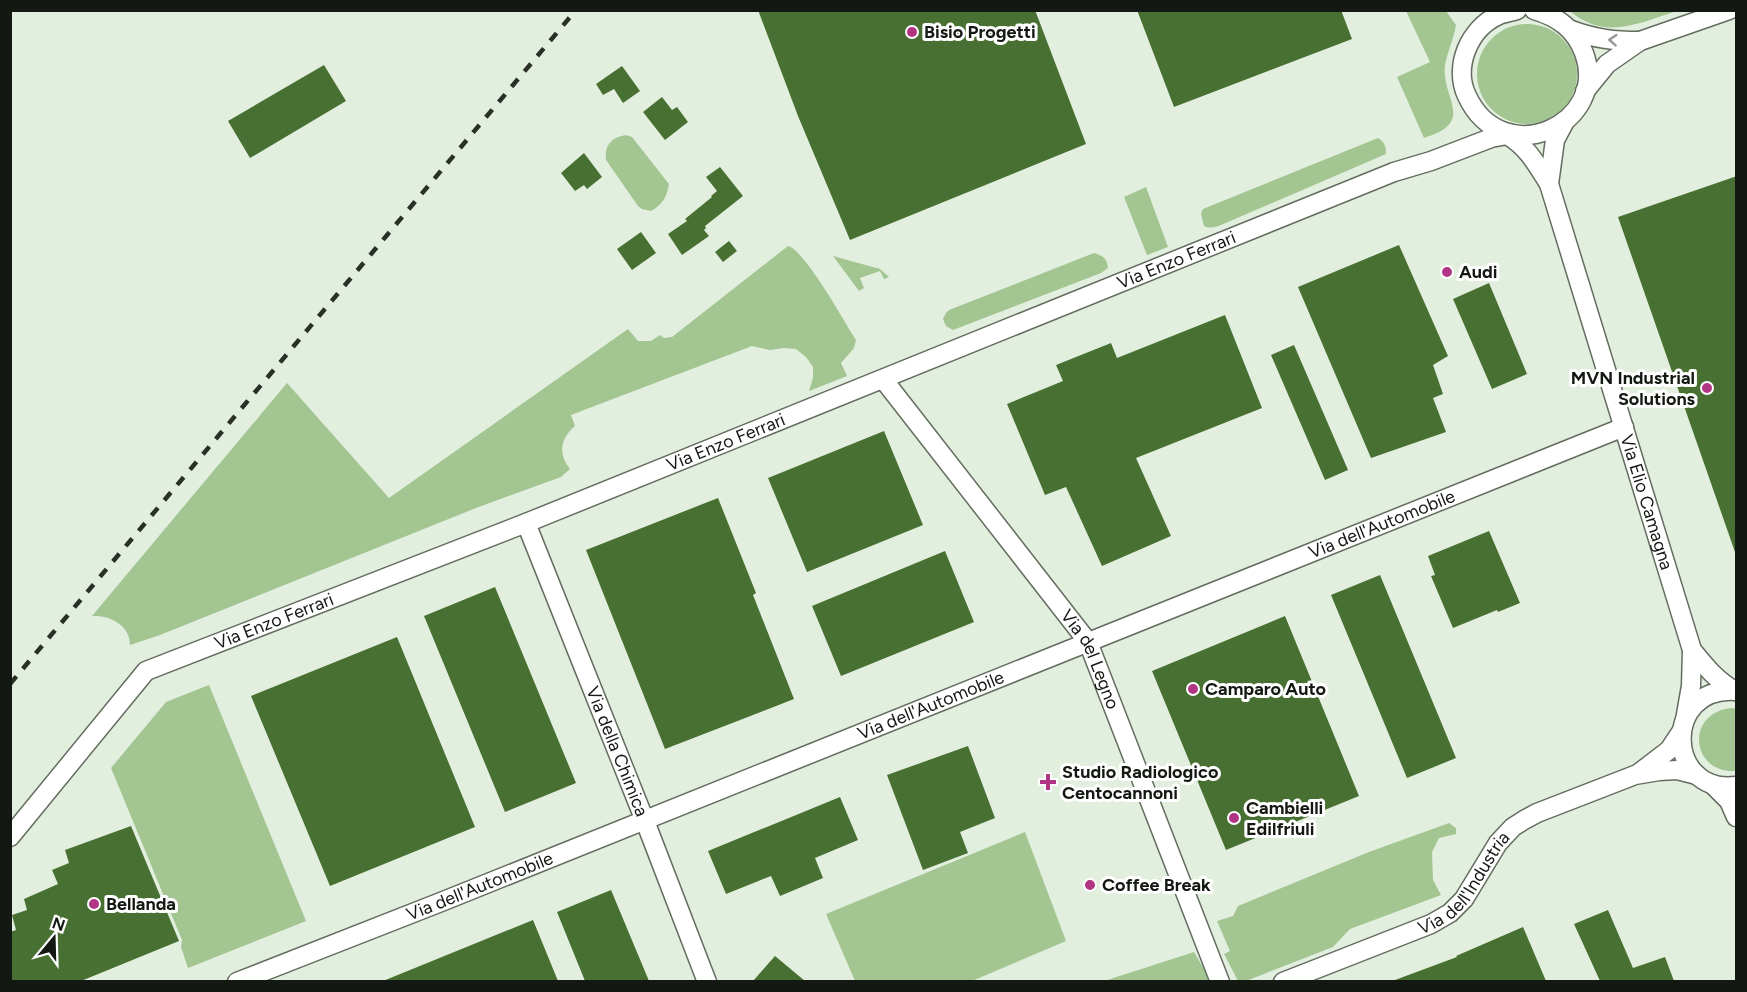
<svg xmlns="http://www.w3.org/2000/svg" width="1747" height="992" viewBox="0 0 1747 992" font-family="Figtree,sans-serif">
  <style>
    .green { fill: #a2c592 }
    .building { fill: #487032 }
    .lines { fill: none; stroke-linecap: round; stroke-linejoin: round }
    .minor-casing { stroke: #636d5f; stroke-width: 21 }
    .minor { stroke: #fff; stroke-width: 18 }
    .rail { stroke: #2a2f28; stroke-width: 4.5; stroke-dasharray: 10 10; stroke-linecap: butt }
    .oneway { stroke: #959794 }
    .poi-dot { fill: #b23584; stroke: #fff; stroke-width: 2 }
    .labels { text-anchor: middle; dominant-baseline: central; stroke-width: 6; stroke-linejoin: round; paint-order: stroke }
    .poi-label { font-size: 18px; font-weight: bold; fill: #141812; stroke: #fff; text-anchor: start }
    .street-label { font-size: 18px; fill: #141812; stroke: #fff }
  </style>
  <rect width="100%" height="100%" fill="#e3efde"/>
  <path class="green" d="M1406 11H1446L1456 25C1454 39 1447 52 1445 66 1441 98 1477 122 1424 138L1397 77 1430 62Z
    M1570 11H1677C1639 23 1605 41 1570 11Z
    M1477 74a50 50 0 1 1 100 0a50 50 0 1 1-100 0Z
    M626 135 632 137 669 184C667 197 662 205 651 211L642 209 638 206 606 160C604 145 612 137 626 135Z
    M1378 138C1385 142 1386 147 1386 154L1221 225C1215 227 1210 229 1204 226L1201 214 1203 209Z
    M1146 187 1168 247 1147 255 1124 197Z
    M788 246C804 249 845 323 856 340L854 348 841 363 847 376 809 391 813 378V367L806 357 796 349 784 348 770 350 752 346 571 415 575 426C560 439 558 453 570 469L561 477 476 508 160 635 130 645C130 625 110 615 92 616L287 383 389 498 628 329 638 341H651L660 335 664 338 672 337Z
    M1094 253C1103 256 1107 258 1108 268L1101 273 953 330 946 326 943 319 946 313 949 310Z
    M833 256 880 269 889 277 884 279 880 271 860 278 864 288 859 291Z
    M209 685 306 921 188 968 181 947 182 940 111 768 166 702Z
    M1732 708 1736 709V771C1690 774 1685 712 1732 708Z
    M1449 823 1456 828V834L1439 838 1432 852 1433 880 1441 895 1350 929 1333 947 1246 981H1238L1224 954 1230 951 1217 921 1233 916 1238 906 1369 852Z
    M1025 832 1066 941 972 981H855L826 914Z
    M1194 952 1211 981 1101 982Z"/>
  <path class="building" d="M758 10H1035L1086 144 850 240 798 116Z
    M1137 10H1341L1352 39 1174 107Z
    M324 65 346 101 250 158 228 121Z
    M622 66 640 91 623 103 614 89 603 95 596 84Z
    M662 97 672 110 677 107 688 122 665 140 643 112Z
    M584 153 602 177 587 189 584 185 575 191 561 173Z
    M720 167 743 196 705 226 706 228 704 230 709 236 682 255 668 234 687 221 685 219 712 197 711 196 717 191 706 177Z
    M1737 176V552H1735L1618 217Z
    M641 232 656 253 632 270 617 249Z
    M729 241 737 251 723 262 715 252Z
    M1399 245 1448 356 1433 365 1443 394 1433 398 1446 432 1371 458 1298 287Z
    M1489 283 1527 374 1492 389 1453 299Z
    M1225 315 1262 408 1136 458 1171 536 1102 566 1066 487 1045 495 1007 404 1063 381 1056 365 1111 343 1117 358Z
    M1294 345 1348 470 1325 480 1271 355Z
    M884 431 923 525 807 572 768 478Z
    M718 498 756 593 753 595 794 699 665 749 586 550Z
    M1489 531 1520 603 1498 612 1497 610 1453 628 1431 576 1435 575 1428 556Z
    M945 551 974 622 841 676 812 606Z
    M1380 575 1456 758 1407 778 1331 595Z
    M495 587 576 783 505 812 424 616Z
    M1285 616 1359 796 1226 850 1152 671Z
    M397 637 475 827 330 886 251 696Z
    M968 746 995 818 960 832 968 853 923 870 887 775Z
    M840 797 858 840 815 858 823 878 780 896 771 876 726 894 708 851Z
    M131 826 179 941 81 981H10V932L16 930 12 915 27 910 24 899 58 884 52 870 69 863 65 850Z
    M611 890 649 981H585L557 912Z
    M1608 910 1633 968 1665 957 1674 981H1600L1574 924Z
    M533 920 558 981H383Z
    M1523 927 1546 981H1396L1395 980 1457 957 1456 956Z
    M775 956 805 981H753Z"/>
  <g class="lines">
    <g class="minor-casing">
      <g id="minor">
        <path d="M1517 10C1511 12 1504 13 1499 15 1469 28 1453 67 1467 96 1503 173 1610 124 1584 53 1575 29 1558 17 1534 10"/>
        <path d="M1571 30C1596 39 1614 41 1640 41L1607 64 1585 91"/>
        <path d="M1640 41 1729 10"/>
        <path d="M1549 184 1555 140 1565 121"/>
        <path id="s1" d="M883 379 1088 642 1220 982"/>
        <path id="s2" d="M526 523 645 821 707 982"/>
        <path d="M1692 650C1705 666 1716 680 1735 691"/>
        <path d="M1736 691C1661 686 1666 795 1736 786"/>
        <path d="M1639 773 1669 750 1681 732"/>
        <path d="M1712 784 1729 801 1736 817"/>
        <path id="s3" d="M10 837 146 671 526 523 1394 172 1431 161 1491 138 1507 135C1527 146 1537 165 1549 184L1692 650 1691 686 1685 720"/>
        <path id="s4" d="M237 982 441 902 1624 427"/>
        <path id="s5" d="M1283 982 1431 924 1450 913 1464 899 1498 843 1513 827 1524 820 1537 813 1635 775 1659 771 1677 770 1697 775"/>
      </g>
    </g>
    <use href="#minor" class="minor"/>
    <path class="rail" d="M10 684 576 10"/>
  </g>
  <defs><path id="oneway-chevron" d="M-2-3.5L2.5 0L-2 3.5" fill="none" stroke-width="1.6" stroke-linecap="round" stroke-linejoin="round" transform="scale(1.5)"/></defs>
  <use class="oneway" href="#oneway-chevron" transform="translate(1613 40) rotate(-176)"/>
  <g class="poi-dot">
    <circle cx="912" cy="32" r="6"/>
    <circle cx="1447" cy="272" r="6"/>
    <circle cx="1707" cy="388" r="6"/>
    <circle cx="1193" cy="689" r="6"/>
    <path d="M1045 773h6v6h6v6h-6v6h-6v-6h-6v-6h6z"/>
    <circle cx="1234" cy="818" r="6"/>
    <circle cx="1090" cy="885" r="6"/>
    <circle cx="94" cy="904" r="6"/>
  </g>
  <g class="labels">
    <g class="poi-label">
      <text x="924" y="32">Bisio Progetti</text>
      <text x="1459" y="272">Audi</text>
      <text x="1695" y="378" text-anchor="end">MVN Industrial<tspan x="1695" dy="21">Solutions</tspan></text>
      <text x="1205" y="689">Camparo Auto</text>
      <text x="1062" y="772">Studio Radiologico<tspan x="1062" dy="21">Centocannoni</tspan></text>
      <text x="1246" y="808">Cambielli<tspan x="1246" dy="21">Edilfriuli</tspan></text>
      <text x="1102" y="885">Coffee Break</text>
      <text x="106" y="904">Bellanda</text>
    </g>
    <g class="street-label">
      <text stroke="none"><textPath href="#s3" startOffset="1324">Via Enzo Ferrari</textPath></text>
      <text stroke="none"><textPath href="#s3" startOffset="838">Via Enzo Ferrari</textPath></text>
      <text stroke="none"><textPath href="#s3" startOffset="2076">Via Elio Camagna</textPath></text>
      <text stroke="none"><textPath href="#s4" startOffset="1233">Via dell'Automobile</textPath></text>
      <text stroke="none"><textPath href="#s3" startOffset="352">Via Enzo Ferrari</textPath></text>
      <text stroke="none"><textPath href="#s1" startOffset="350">Via del Legno</textPath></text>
      <text stroke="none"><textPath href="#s4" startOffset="747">Via dell'Automobile</textPath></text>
      <text stroke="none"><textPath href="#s2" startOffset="246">Via della Chimica</textPath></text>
      <text stroke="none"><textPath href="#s5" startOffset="212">Via dell'Industria</textPath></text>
      <text stroke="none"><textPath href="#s4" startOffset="261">Via dell'Automobile</textPath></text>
    </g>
  </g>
  <rect width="1747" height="992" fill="none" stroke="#141812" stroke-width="24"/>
  <g transform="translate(54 938) rotate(19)" stroke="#ffffff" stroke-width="4.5" paint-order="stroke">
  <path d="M0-4.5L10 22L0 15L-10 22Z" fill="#141812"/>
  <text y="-9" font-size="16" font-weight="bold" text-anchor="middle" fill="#141812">N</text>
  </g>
</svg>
